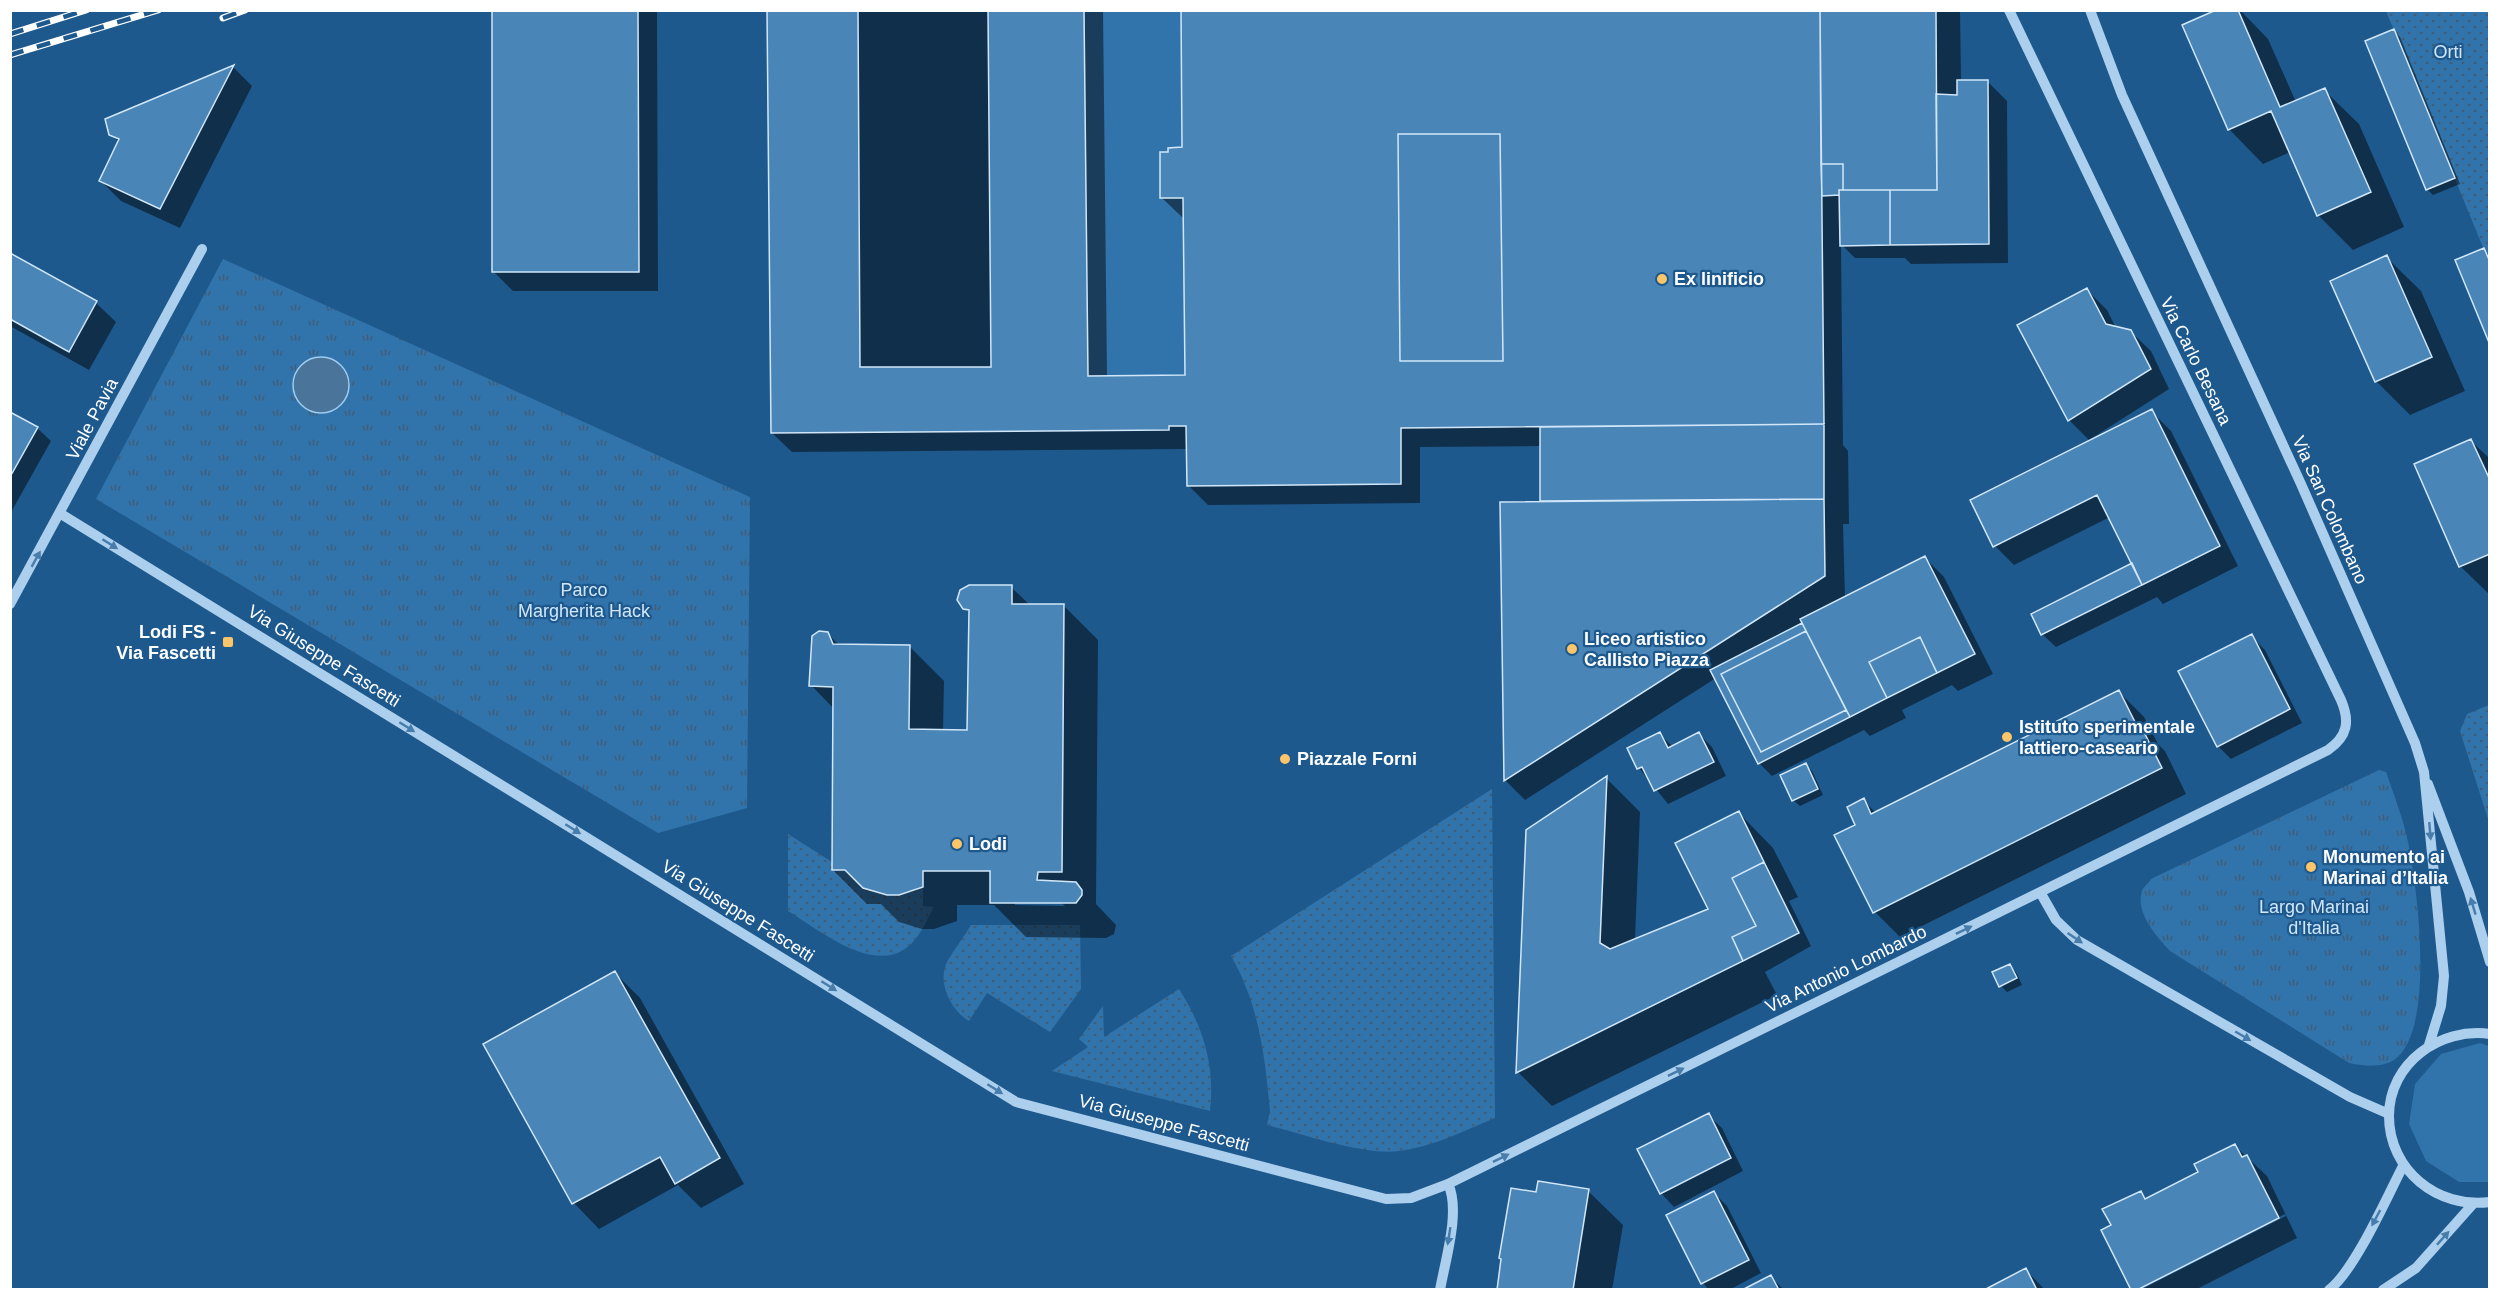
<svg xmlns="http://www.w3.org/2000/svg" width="2500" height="1300" viewBox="0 0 2500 1300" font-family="Helvetica,sans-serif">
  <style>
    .grass { fill: #3173ab }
    .park { fill: url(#park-tufts) }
    .garden { fill: url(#garden-dots) }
    .water { fill: #4a749a; stroke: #9fcbef; stroke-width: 1.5 }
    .shadow { fill: #0007; fill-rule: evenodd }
    .building { fill: #4a85b7; stroke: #d1e7f9; stroke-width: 1.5; fill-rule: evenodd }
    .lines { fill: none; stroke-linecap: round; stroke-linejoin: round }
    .minor { stroke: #abcfed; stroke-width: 10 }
    .rail-casing { stroke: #fff; stroke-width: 7 }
    .rail { stroke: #1e598e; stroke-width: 4.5; stroke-dasharray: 14; stroke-linecap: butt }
    .oneway { fill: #487caa }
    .poi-dot { fill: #fcc56a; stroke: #1e598e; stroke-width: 2 }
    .labels { text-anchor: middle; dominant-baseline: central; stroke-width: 4.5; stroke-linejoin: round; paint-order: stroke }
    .park-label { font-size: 18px; fill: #d1e7f9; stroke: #1e598e }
    .poi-label { font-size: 18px; font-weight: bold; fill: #fff; stroke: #1e598e; text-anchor: start }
    .street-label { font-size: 18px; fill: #fff; stroke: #1e598e }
  </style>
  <defs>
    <pattern id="park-tufts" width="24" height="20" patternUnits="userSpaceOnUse" patternTransform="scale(1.5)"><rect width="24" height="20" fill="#3173ab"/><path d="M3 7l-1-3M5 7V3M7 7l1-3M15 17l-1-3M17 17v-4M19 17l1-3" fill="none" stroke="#405e77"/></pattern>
    <pattern id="garden-dots" width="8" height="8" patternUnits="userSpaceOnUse" patternTransform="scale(1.5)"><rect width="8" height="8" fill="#3173ab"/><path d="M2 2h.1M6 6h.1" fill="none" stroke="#405e77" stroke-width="1.8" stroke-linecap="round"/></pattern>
  </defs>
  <rect width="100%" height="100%" fill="#1e598e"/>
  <path class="grass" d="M1084 11H1181L1182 147 1168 148V152L1160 153V198H1183L1185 375 1088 376Z
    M2480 1043 2489 1046V1182H2459L2426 1161 2409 1124 2415 1084 2441 1054Z"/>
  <path class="park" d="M223 259 750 497 747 808 658 833 96 499Z
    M2379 770 2386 772C2393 792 2401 813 2406 833 2417 879 2437 1031 2394 1060 2381 1068 2363 1066 2349 1063L2170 951C2157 937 2135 913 2142 891 2143 887 2149 883 2151 879Z"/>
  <path class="garden" d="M2386 11H2489V262Z
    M2489 705H2490L2489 822 2460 731 2467 714Z
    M1492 789 1495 1118C1464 1131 1432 1147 1399 1151 1366 1156 1302 1134 1267 1125L1270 1111C1265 1057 1259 1004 1231 956Z
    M788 834 832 862V870H845C866 896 894 901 923 887V906L934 907C927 919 922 933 912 943 877 979 820 930 788 911Z
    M971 925H1080L1081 989 1050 1032 987 993 969 1021C950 1010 936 981 948 960 955 948 964 937 971 925Z
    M1179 989C1204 1028 1215 1066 1210 1111L1052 1071 1088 1047 1079 1039 1103 1006 1104 1037Z"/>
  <path class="water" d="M293 385a28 28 0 1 1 56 0a28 28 0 1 1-56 0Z"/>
  <path class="shadow" d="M493 10H657L658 291H513L494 272Z
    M769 10H1103L1107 377H1186L1185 217H1182L1162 198 1184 149 1182 10H1960L1961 81H1987L2007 101 2008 263 1911 264 1905 258H1855L1841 244 1843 445 1848 451 1849 524H1843L1845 598 1925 558 1944 577 1993 674 1958 691 1952 685 1902 710 1906 718 1870 736 1864 730 1772 776 1759 763 1716 678 1525 800 1506 781 1501 504 1544 503 1542 501V446L1420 447V503L1208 505 1188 485V449L792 452 772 433Z
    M2220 10H2240L2268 39 2296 102 2324 90 2359 124 2404 227 2353 250 2318 215 2290 152 2263 164 2229 129Z
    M2393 30 2400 37 2460 184 2433 195 2427 189Z
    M233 67 252 86 180 228 121 201 101 181 119 142 110 134 107 120Z
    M10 255 96 303 116 322 89 370 10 326Z
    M2386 257 2421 291 2465 391 2410 415 2376 381Z
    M2087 290 2107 310 2116 328 2130 331 2151 351 2169 389 2089 440 2069 420 2019 326Z
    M2151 411 2171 431 2238 566 2163 604 2157 597 2056 647 2042 634 2134 564 2110 517 2014 565 1995 546Z
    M10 413 37 428 51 441 10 514Z
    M2471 441 2490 459V595L2460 566Z
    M1011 587 1030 605 1064 606 1098 640 1096 904 1116 925 1114 934 1106 938 1026 937 994 905H957V921L934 929H922L899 922 881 904H867L833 870 834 709 811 685V641L816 634H828L840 646H909L944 681 943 731 969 732 970 613 965 608ZM1015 902 1062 903 1065 906 1015 905Z
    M2251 636 2265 650 2302 723 2231 759 2218 746Z
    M2119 692 2144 717 2158 744 2165 751 2186 794 1900 937 1875 912 1857 826 1863 800 1876 813Z
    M1660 734 1673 747 1699 734 1712 747 1726 776 1668 804 1639 768Z
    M1805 764 1812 771 1823 795 1800 806 1793 800Z
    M1606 778 1640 812 1635 940 1710 910 1739 813 1773 848 1798 897 1789 901 1811 946 1765 972 1777 995 1552 1106 1518 1072 1527 830Z
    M2010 966 2016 972 2022 985 2007 992 2001 986Z
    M615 973 640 998 744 1184 701 1208 678 1185 599 1229 574 1203 485 1045Z
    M1708 1115 1722 1128 1743 1171 1674 1207 1661 1193Z
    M2235 1146 2267 1176 2297 1238 2195 1290H2140L2286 1216 2285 1214 2139 1287V1290H2133L2113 1226 2141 1193 2147 1199 2200 1172Z
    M1588 1191 1623 1225 1612 1290H1498L1538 1194Z
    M1714 1193 1727 1206 1761 1273 1729 1290H1709L1703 1283Z
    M2026 1270 2045 1290H1988Z
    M1771 1277 1784 1290H1746Z"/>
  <path class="building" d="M492 10H638L639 272H492Z
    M767 10H1084L1088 376 1185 375 1183 198H1160V152H1168V148L1182 147 1181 10H1820L1824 424 1401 428V484L1187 486 1186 426H1169V430L771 433ZM1398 134H1500L1503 361H1400Z
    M858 10H988L991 367H860Z
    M1820 10H1936L1937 190H1843V164H1821Z
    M2216 10H2238L2280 107 2325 88 2371 192 2317 216 2271 111 2228 130 2182 25Z
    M2394 29 2455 178 2426 190 2365 41Z
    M234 65 160 209 99 181 119 139 109 135 105 119Z
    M1957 80H1988L1989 244 1890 245V190H1937L1936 94 1957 95Z
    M1398 134H1500L1503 361H1400Z
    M1821 164H1843V190H1839V195L1822 196Z
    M1839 190H1890V245L1840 246Z
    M2484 248 2490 262V345L2455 260Z
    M10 253 97 301 69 352 10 319Z
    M2387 255 2432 357 2375 382 2330 281Z
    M2087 288 2106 324 2131 330 2151 369 2068 421 2017 325Z
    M2152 409 2220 546 2142 585 2097 495 1993 547 1970 500Z
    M10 412 38 427 10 477Z
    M1824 424V499L1540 501V427Z
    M2471 439 2490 480V554L2459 567 2414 464Z
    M1824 499 1825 576 1504 781 1500 502Z
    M1925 556 1975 654 1937 673 1920 637 1869 662 1887 698 1850 717 1800 619Z
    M2132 563 2142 585 2041 635 2031 614Z
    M969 585H1012V604H1064L1062 872H1038L1037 880 1076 882 1082 890V895L1076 903H990V871H923V887L899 895H887L863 888 845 870H832L833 687 809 686 812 636 819 631 828 632 833 644 910 645 909 729 967 730 969 610 963 609 957 600 960 590Z
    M1802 623 1806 631 1721 674 1761 752 1846 710 1850 717 1758 764 1710 670Z
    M1806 631 1846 710 1761 752 1721 674Z
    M2252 634 2290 709 2217 747 2178 671Z
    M1920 637 1937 673 1887 698 1869 662Z
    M2119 690 2137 726 2140 724 2162 768 1873 913 1834 835 1855 825 1847 807 1864 798 1871 814Z
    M1660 732 1668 748 1699 732 1714 762 1654 791 1642 767 1637 769 1627 748Z
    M1806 763 1818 789 1792 801 1780 775Z
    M1607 776 1600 943 1610 949 1708 909 1675 843 1739 811 1764 862 1732 878 1756 926 1732 937 1743 961 1516 1073 1526 830Z
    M1764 862 1799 933 1743 961 1732 937 1756 926 1732 878Z
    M2010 964 2017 978 1999 987 1992 972Z
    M615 971 720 1158 675 1184 660 1157 572 1204 483 1044Z
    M1709 1113 1731 1158 1660 1194 1637 1149Z
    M2235 1144 2242 1157 2247 1155 2279 1218 2137 1290H2131L2101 1230 2111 1225 2102 1209 2141 1191 2145 1199 2198 1172 2194 1164Z
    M1538 1181 1589 1189 1573 1290H1497L1501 1259 1499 1258 1511 1188 1536 1192Z
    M1714 1191 1749 1260 1701 1284 1666 1215Z
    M2026 1268 2037 1290H1984Z
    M1771 1275 1779 1290H1742Z"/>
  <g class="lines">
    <path class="minor" d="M2090 10 2122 95 2301 484 2415 743 2424 772 2444 976 2441 1006 2429 1045
      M61 514 1016 1102 1386 1199 1411 1198 1448 1184 2328 750C2348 736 2350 721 2341 700L2009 10
      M10 604 202 249
      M2428 784 2469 892 2490 962
      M2040 892 2056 920 2077 940 2350 1097 2389 1114
      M2490 1034C2440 1027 2389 1063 2389 1116 2389 1170 2437 1209 2490 1202
      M1440 1290C1445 1261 1461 1210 1448 1184
      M2329 1290C2355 1270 2387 1197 2403 1166
      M2383 1290 2416 1268 2473 1204"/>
    <g class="rail-casing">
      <path id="rail" d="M223 18 245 10
        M10 34 86 10
        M10 55 158 10"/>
    </g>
    <use href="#rail" class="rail"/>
  </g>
  <defs><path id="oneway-solid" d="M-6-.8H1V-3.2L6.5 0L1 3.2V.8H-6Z" transform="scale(1.5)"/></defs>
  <g class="oneway">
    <use href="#oneway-solid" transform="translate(110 544) rotate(32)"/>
    <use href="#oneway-solid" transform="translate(36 559) rotate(-61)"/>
    <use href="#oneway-solid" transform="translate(407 727) rotate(32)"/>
    <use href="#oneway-solid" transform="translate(573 829) rotate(32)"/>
    <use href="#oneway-solid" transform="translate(2430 831) rotate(85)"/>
    <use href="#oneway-solid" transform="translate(2473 906) rotate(-107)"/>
    <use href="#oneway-solid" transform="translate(1964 930) rotate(-26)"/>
    <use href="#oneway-solid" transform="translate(2075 938) rotate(34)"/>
    <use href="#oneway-solid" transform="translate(829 986) rotate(32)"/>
    <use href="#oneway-solid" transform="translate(2243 1036) rotate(30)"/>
    <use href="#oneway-solid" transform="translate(1676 1072) rotate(-26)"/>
    <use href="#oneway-solid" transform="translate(995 1089) rotate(32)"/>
    <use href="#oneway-solid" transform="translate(1501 1158) rotate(-26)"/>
    <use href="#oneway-solid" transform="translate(2376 1218) rotate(118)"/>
    <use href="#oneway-solid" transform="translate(1449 1236) rotate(99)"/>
    <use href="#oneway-solid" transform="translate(2443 1238) rotate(-48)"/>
  </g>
  <g class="poi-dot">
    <circle cx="1662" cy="279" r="6"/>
    <rect x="222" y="636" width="12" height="12" rx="3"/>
    <circle cx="1572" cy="649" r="6"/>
    <circle cx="2007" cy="737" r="6"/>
    <circle cx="1285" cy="759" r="6"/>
    <circle cx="957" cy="844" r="6"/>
    <circle cx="2311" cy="867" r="6"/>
  </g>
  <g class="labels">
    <g class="park-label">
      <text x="2448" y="52">Orti</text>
      <text x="584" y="590">Parco<tspan x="584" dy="21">Margherita Hack</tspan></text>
      <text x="2314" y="907">Largo Marinai<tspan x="2314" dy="21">d'Italia</tspan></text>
    </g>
    <g class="poi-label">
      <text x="1674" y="279">Ex linificio</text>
      <text x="216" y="632" text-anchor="end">Lodi FS -<tspan x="216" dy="21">Via Fascetti</tspan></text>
      <text x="1584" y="639">Liceo artistico<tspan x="1584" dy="21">Callisto Piazza</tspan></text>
      <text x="2019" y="727">Istituto sperimentale<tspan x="2019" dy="21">lattiero-caseario</tspan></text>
      <text x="1297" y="759">Piazzale Forni</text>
      <text x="969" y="844">Lodi</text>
      <text x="2323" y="857">Monumento ai<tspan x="2323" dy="21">Marinai d’Italia</tspan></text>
    </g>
    <g class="street-label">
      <text transform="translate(2196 361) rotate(64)">Via Carlo Besana</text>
      <text transform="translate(92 419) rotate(-62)">Viale Pavia</text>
      <text transform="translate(2330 510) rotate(66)">Via San Colombano</text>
      <text transform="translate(324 656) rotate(32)">Via Giuseppe Fascetti</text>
      <text transform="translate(738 911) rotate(32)">Via Giuseppe Fascetti</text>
      <text transform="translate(1846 969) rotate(-26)">Via Antonio Lombardo</text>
      <text transform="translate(1164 1123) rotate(15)">Via Giuseppe Fascetti</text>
    </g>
  </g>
  <rect width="2500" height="1300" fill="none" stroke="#ffffff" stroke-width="24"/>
</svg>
